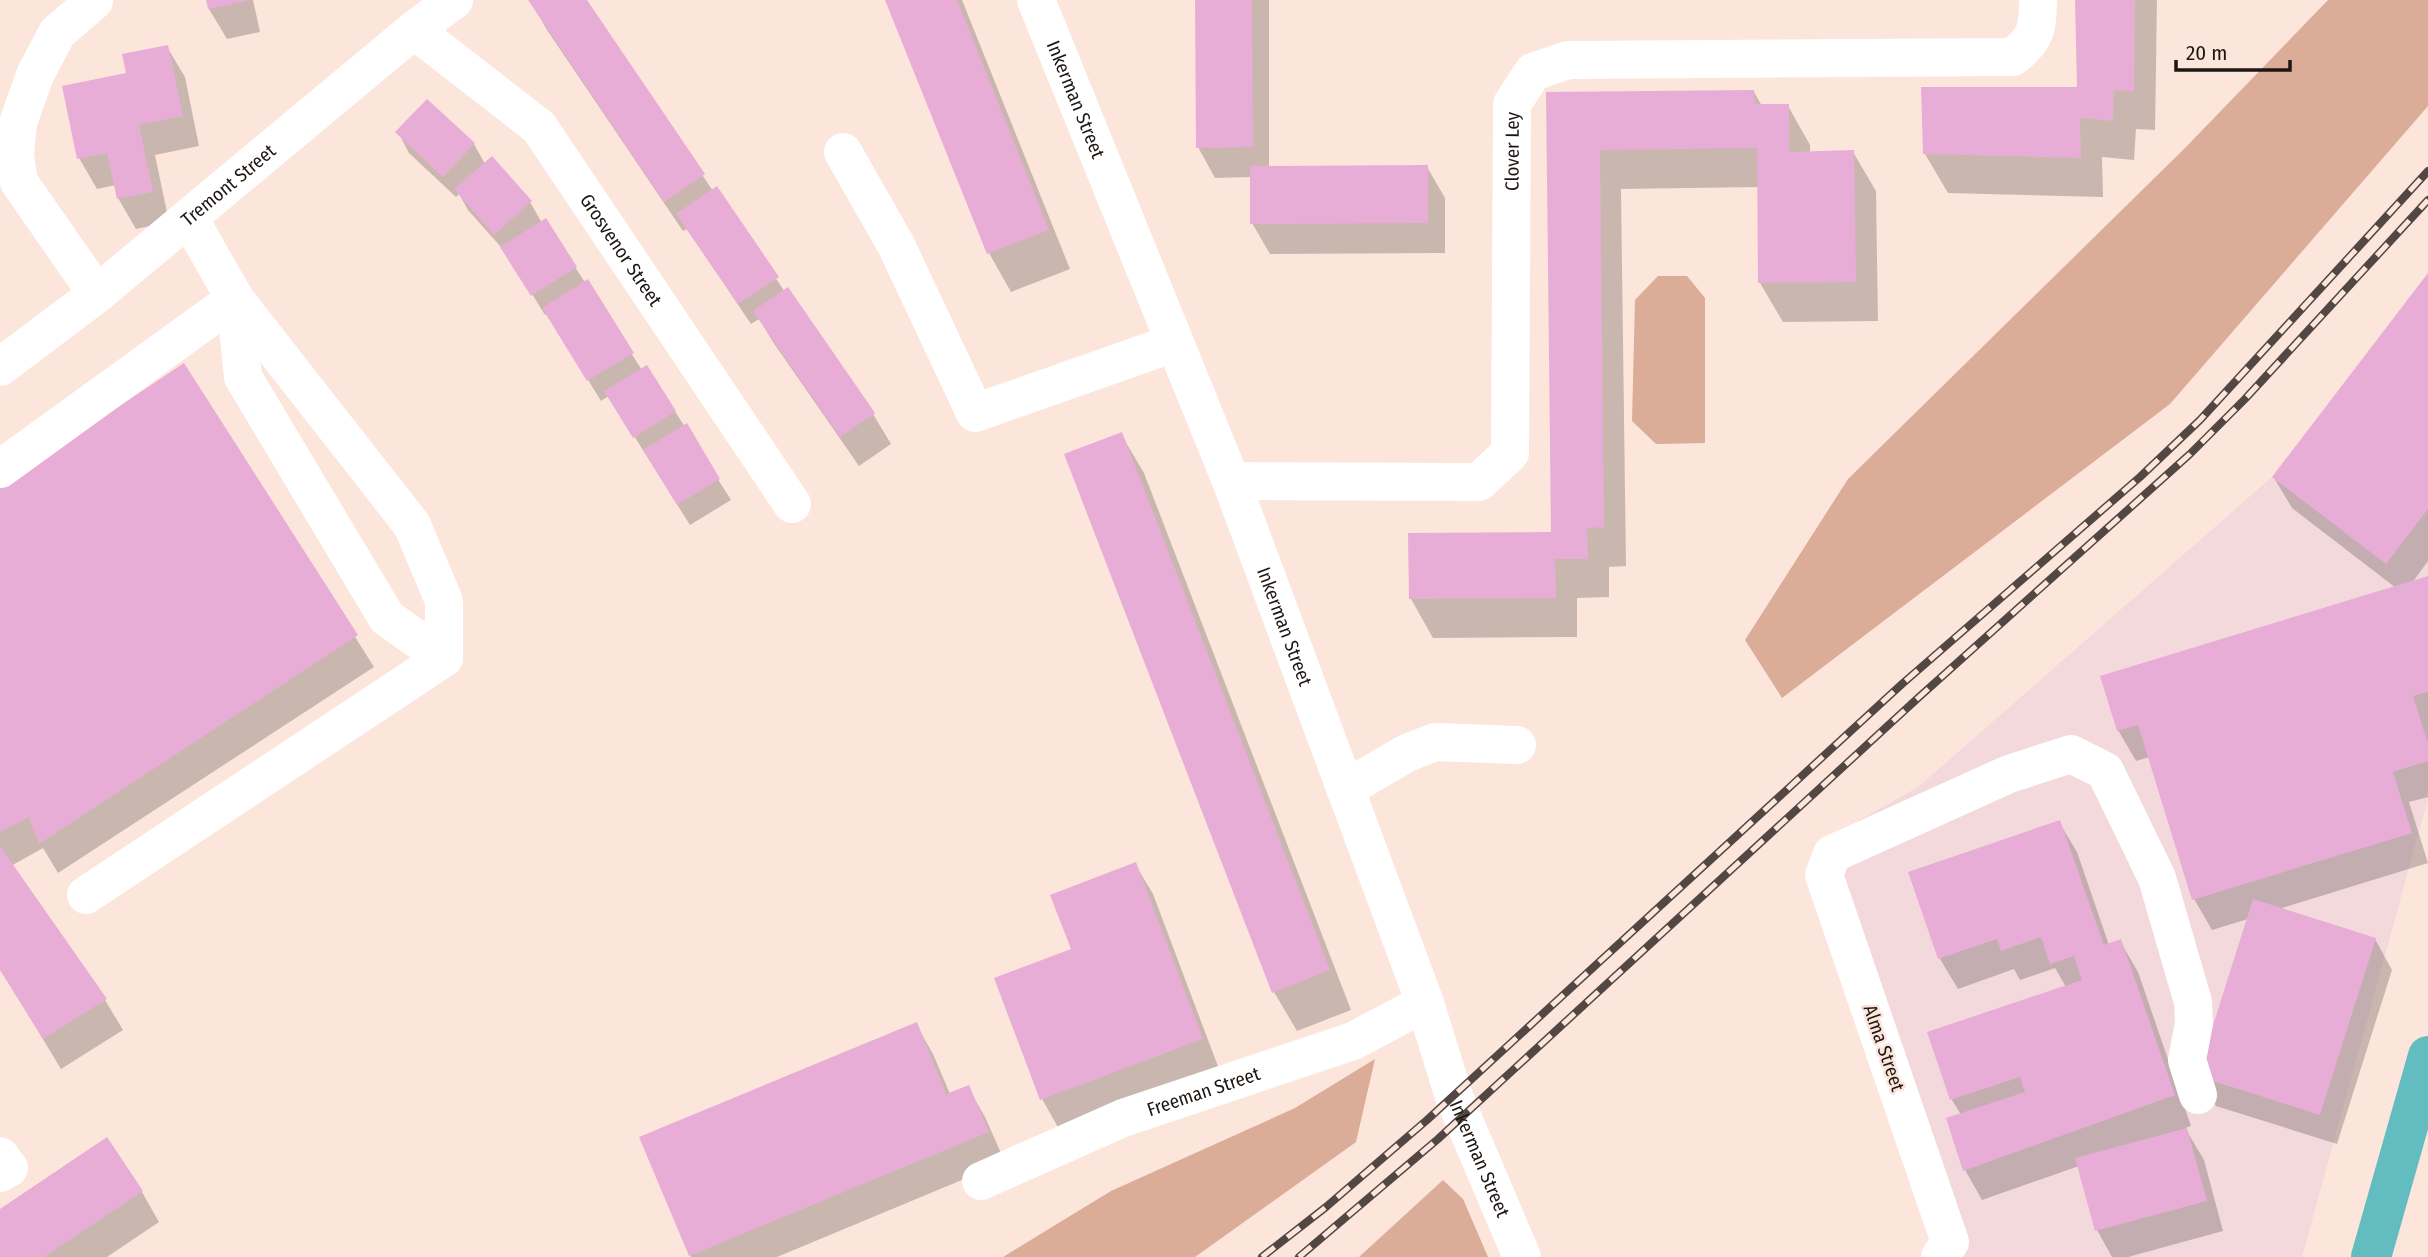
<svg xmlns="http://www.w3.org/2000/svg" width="2428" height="1257" viewBox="0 0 2428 1257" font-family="'Fira Sans Condensed',sans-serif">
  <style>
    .industrial { fill: #f4d9dc }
    .green { fill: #dbac97 }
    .shadow { fill: #0003 }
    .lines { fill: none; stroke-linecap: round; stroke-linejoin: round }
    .canal { stroke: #63bcbf; stroke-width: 40 }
    .building { fill: #e7add6 }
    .minor { stroke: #fff; stroke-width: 38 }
    .rail-casing { stroke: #524742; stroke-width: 8 }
    .rail { stroke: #fce5db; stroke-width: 5; stroke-dasharray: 16; stroke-linecap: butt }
    .labels { text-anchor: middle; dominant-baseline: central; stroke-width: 5; stroke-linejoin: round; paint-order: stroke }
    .street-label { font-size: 19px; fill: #1d1612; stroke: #fce5db }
  </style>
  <rect width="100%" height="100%" fill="#fce5db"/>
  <path class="industrial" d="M2428 273V799L2302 1257H1957L1831 836 1918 787 2272 477Z"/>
  <path class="green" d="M2328 0H2428V106L2170 404 1782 698 1745 640 1848 479 2185 148Z
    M1658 276H1687L1705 298V443L1656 444 1632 421 1635 300Z
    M1375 1059 1356 1142 1195 1257H1003L1111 1191 1295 1108Z
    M1443 1180 1463 1199 1488 1257H1359Z"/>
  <path class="shadow" d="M208 0H253L260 32 227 39 209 9Z
    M530 0H585L713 191 716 189 785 292 873 414 891 444 859 466 773 342 759 319 751 324 687 229 683 231 547 30Z
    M886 0H962L1070 269 1011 292 989 253Z
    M1197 0H1269V168L1427 167 1445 198V253L1270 254 1252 223V177L1215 178 1198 147Z
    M2076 0H2157L2155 130 2136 129 2134 160 2102 157 2103 197 1948 193 1925 154 2078 89Z
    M167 47 185 77 199 146 155 155 169 222 136 229 118 198 116 185 97 189 79 158Z
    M1754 92 1762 106H1788L1810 145V153L1853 152 1876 191 1878 321 1783 322 1760 283 1759 187 1621 189 1626 566 1609 567V597L1577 598V637L1433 638 1411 599 1410 535 1553 533 1548 94Z
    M427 101 474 144 485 164 530 202 542 223 545 221 642 370 647 367 731 500 690 525 609 396 601 401 547 313 545 315 508 255 468 210 459 194 456 197 409 153 398 132Z
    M2428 276V561L2412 583 2428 578V797L2409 802 2428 863 2279 909 2375 939 2392 970 2337 1144 2216 1106 2199 1075 2248 919 2212 930 2194 899 2150 757 2136 761 2118 730 2396 588 2292 508 2274 478Z
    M184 365 374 667 58 873 43 848 11 866 105 1000 123 1030 61 1069 0 968V488Z
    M1121 434 1144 473 1351 1010 1297 1031 1274 992Z
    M2059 822 2077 852 2109 945 2120 941 2138 972 2191 1126 2185 1128 2204 1160 2223 1231 2128 1257H2112L2097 1230 2079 1166 1982 1200 1965 1170 1961 1115 1952 1100 1930 1033 2066 987 2055 968 2020 980 2014 969 1958 989 1940 959 1910 873Z
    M1135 864 1153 894 1219 1069 1059 1129 1042 1099 1073 950Z
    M916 1024 933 1054 950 1094 968 1087 985 1117 1005 1162 777 1257H691L641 1138Z
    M142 1192 159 1222 107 1257H0V1211Z"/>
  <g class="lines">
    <path class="canal" d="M2371 1257 2428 1056"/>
  </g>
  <path class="building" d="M206 0H247V1L208 9Z
    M528 0H587L705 174 664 202Z
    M885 0H957L1049 230 987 254Z
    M1195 0H1252L1253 147 1196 148Z
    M2075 0H2135L2134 91 2114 90 2113 121 2080 118 2081 158 1923 154 1921 87H2077Z
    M168 45 183 116 139 125 153 192 117 199 107 153 77 159 62 86 126 73 122 54Z
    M1754 90 1755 104H1789V152L1854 150 1856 282 1758 283 1757 148 1600 150 1604 527 1587 528 1588 559H1555L1556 598 1409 599 1408 533 1551 532 1546 92Z
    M427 99 475 143 443 177 395 132Z
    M492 156 532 201 494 235 454 189Z
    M1428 165V223L1250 224V166Z
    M717 186 779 277 738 304 676 214Z
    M546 218 577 267 531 296 500 247Z
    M2428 273V509L2386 564 2272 477Z
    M588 279 634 353 587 381 542 308Z
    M788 287 875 413 840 437 753 311Z
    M184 363 358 635 39 844 29 817 0 832V486Z
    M647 365 676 411 633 438 604 391Z
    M687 423 720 479 677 505 643 450Z
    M1122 432 1330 970 1272 993 1064 454Z
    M2428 576V692L2413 696 2428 744V761L2393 772 2412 833 2192 900 2138 725 2117 731 2100 676Z
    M2060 820 2104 945 2121 939 2175 1095 1963 1171 1946 1118 2025 1092 2020 1077 1950 1100 1927 1032 2082 980 2074 956 2050 964 2041 937 2001 951 1997 939 1938 959 1908 872Z
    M0 846 107 999 43 1039 0 970Z
    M1136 862 1203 1039 1040 1100 994 978 1071 949 1050 895Z
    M2253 899 2376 938 2320 1115 2197 1076Z
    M917 1022 946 1094 969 1085 989 1132 689 1256 639 1137Z
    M2187 1128 2207 1201 2095 1231 2075 1158Z
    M107 1137 143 1191 44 1257H0V1209Z"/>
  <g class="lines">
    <g class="minor">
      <path id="s1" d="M1036 0 1231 481 1425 1003 1454 1097 1522 1257"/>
      <path d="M94 1 57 33 35 75 18 123 15 155 19 182 97 294"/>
      <path id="s2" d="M414 30 539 127 792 504"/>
      <path d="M843 152 896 245 975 413 1174 343"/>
      <path d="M235 299 243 377 387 618 444 658"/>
      <path id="s3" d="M0 367 97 294 414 30 454 0"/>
      <path d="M0 469 235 299"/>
      <path id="s4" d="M1231 481 1479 482 1510 453 1512 104 1533 72 1568 60 2013 57C2036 39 2038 29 2038 0"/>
      <path d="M1345 789 1407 753 1435 742 1517 745"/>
      <path d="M86 895 444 658V601L412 525 235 299 189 218"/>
      <path d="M0 1156 9 1168 0 1173"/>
      <path id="s5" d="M981 1181 1123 1118 1353 1041 1425 1003"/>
      <path d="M1940 1257 1950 1242 1824 875 1832 854 2009 774 2071 754 2105 771 2157 878 2193 1002 2194 1023 2187 1060 2198 1095"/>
    </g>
    <g class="rail-casing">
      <path id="rail" d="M1262 1257 1326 1207 1427 1120 1902 684 2140 477 2200 420 2428 171
        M1299 1257 1438 1139 1918 698 2190 454 2245 399 2428 200"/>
    </g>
    <use href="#rail" class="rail"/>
  </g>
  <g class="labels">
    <g class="street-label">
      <text stroke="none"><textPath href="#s1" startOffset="107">Inkerman Street</textPath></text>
      <text stroke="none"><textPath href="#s4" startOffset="592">Clover Ley</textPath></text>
      <text stroke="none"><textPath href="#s3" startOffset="292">Tremont Street</textPath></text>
      <text stroke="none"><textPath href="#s2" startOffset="306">Grosvenor Street</textPath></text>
      <text stroke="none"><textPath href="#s1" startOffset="674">Inkerman Street</textPath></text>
      <text transform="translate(1884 1048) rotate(71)">Alma Street</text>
      <text stroke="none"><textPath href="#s5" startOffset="240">Freeman Street</textPath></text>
      <text stroke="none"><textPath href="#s1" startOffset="1241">Inkerman Street</textPath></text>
    </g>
  </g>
  <path d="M2176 60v10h114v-10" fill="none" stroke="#1d1612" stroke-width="3.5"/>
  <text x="2186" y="60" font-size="21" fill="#1d1612" stroke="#fce5db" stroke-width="5" paint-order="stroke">20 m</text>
</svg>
